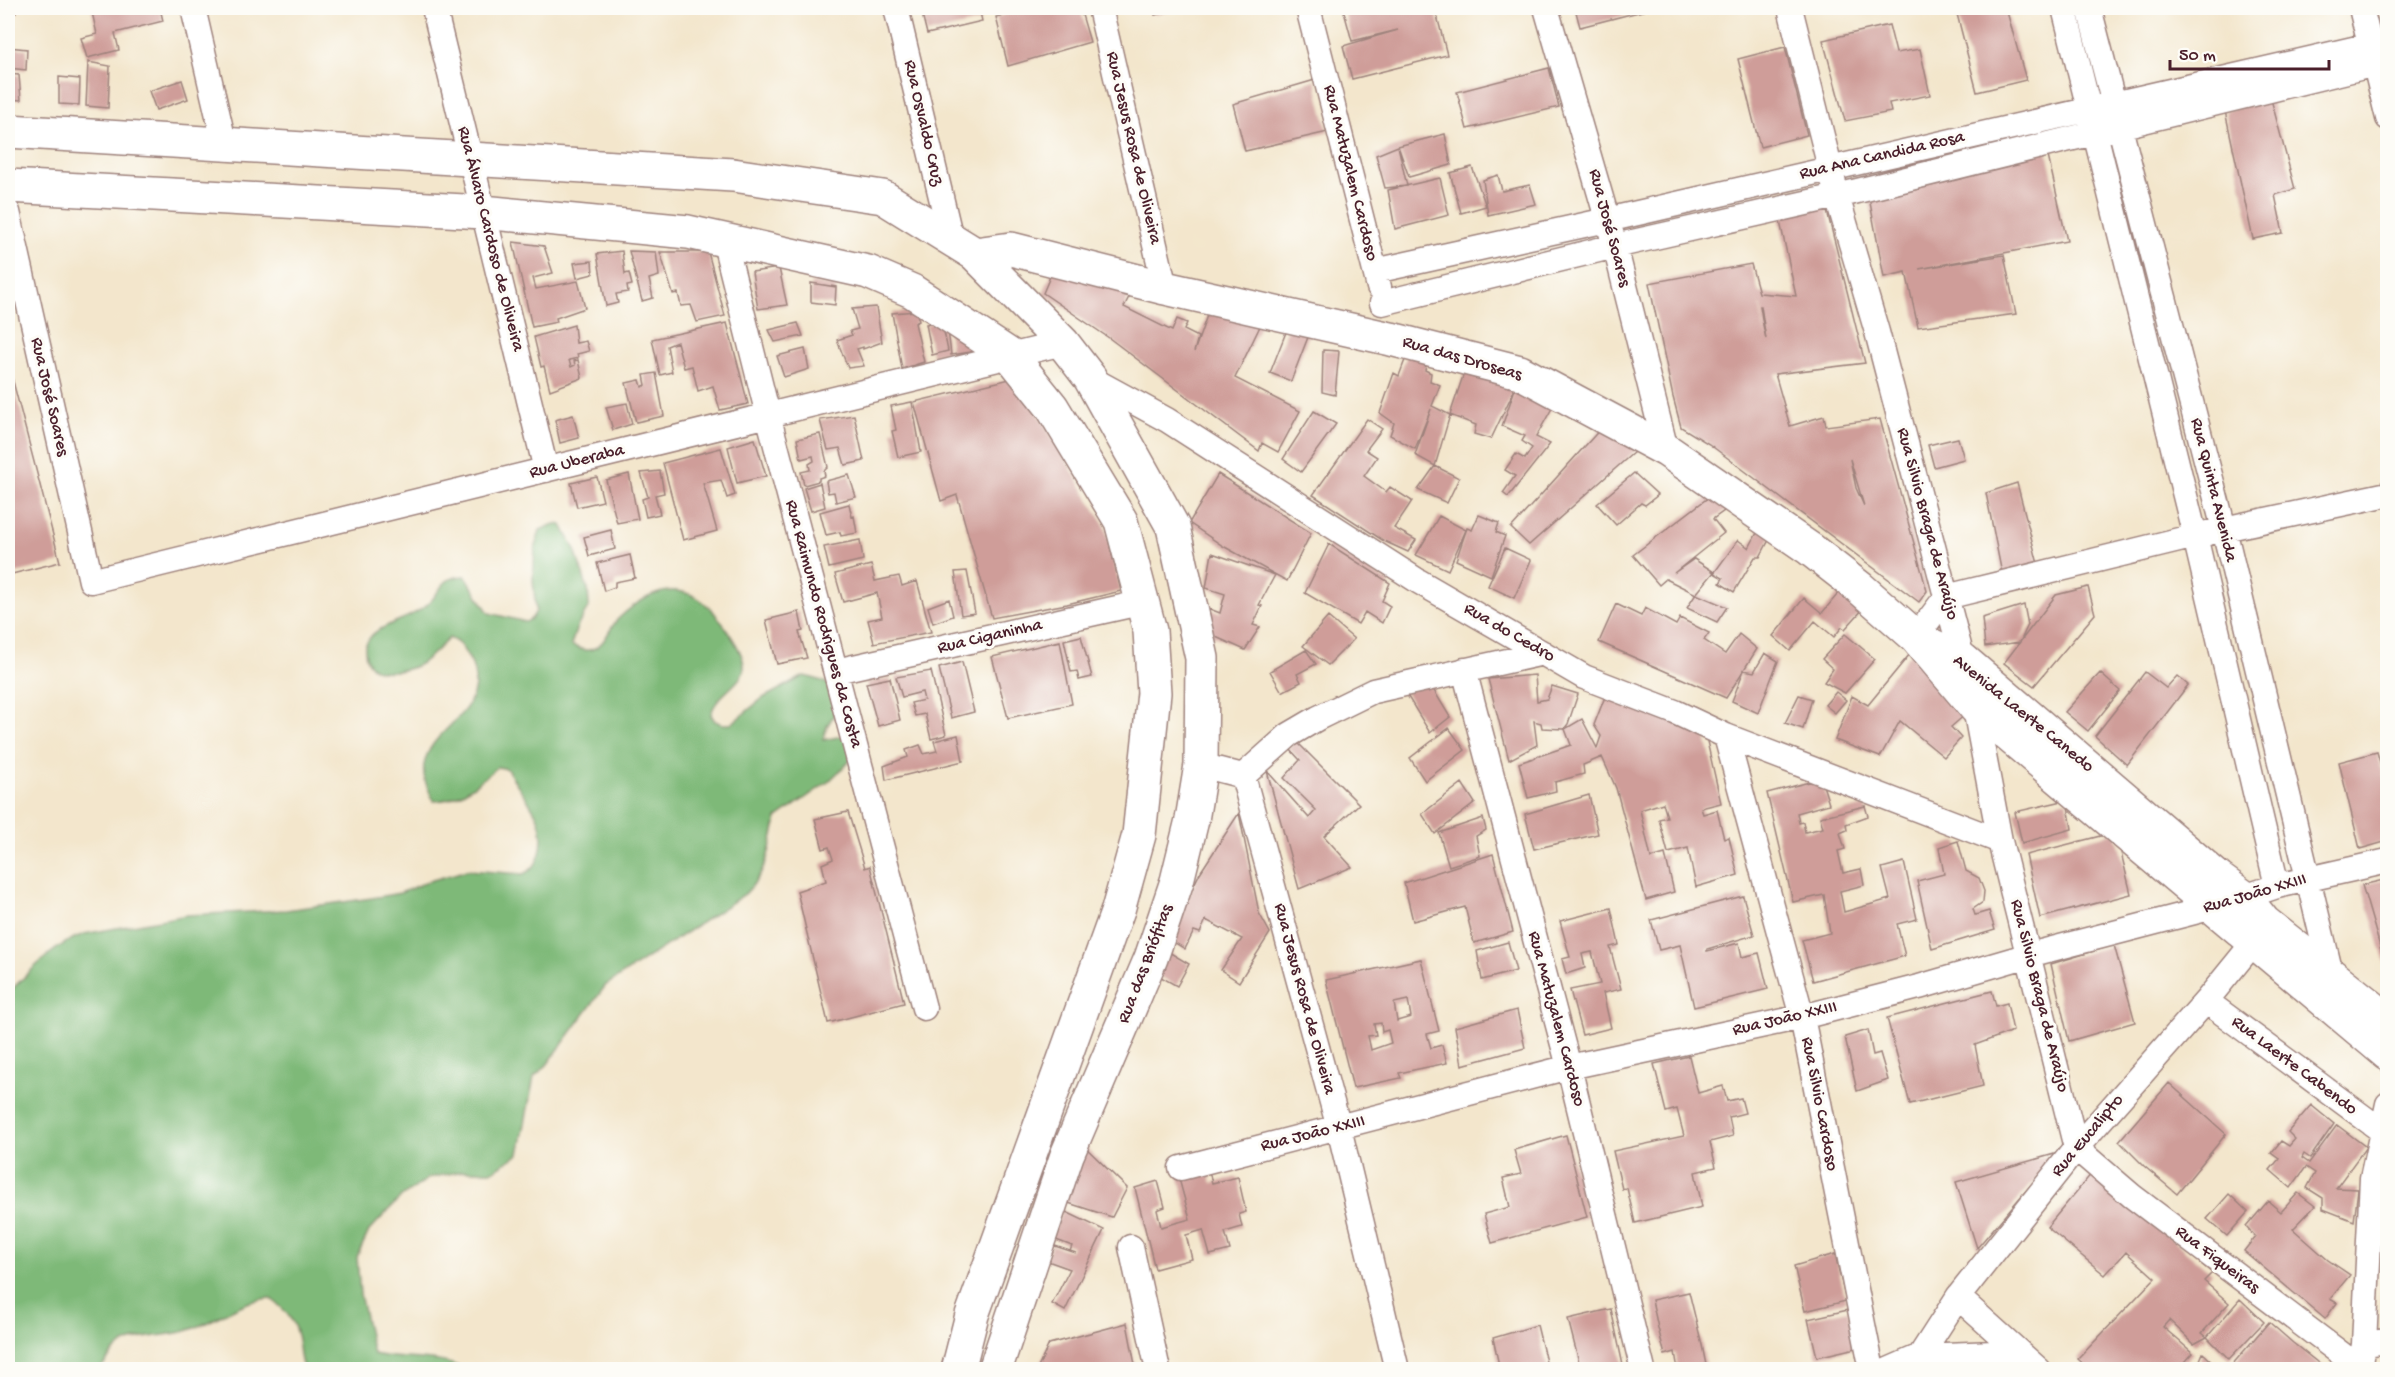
<svg xmlns="http://www.w3.org/2000/svg" width="2395" height="1377" viewBox="0 0 2395 1377" font-family="'Gochi Hand',sans-serif">
  <style>
    .forest { fill: #7eb978; stroke: #646c52; stroke-width: 1.5 }
    .building { fill: #cf9d99; fill-rule: evenodd }
    .lines { fill: none; stroke-linecap: round; stroke-linejoin: round }
    .street-casing { stroke: #9e827c; stroke-width: 27 }
    .secondary-casing { stroke: #9e827c; stroke-width: 36 }
    .street { stroke: #fff; stroke-width: 24 }
    .secondary { stroke: #fff; stroke-width: 33 }
    .labels { text-anchor: middle; dominant-baseline: central; stroke-width: 6; stroke-linejoin: round; paint-order: stroke }
    .street-label { font-size: 18px; fill: #4a1f2b; stroke: #fdfcf7 }
  </style>
  <rect width="100%" height="100%" fill="#fdfcf7"/>
  <filter id="ink" filterUnits="userSpaceOnUse"><feTurbulence type="fractalNoise" baseFrequency=".0167" numOctaves="2"/><feDisplacementMap in="SourceGraphic" scale="12" xChannelSelector="R" yChannelSelector="G"/><feConvolveMatrix kernelMatrix="1 2 1 2 8 2 1 2 1" color-interpolation-filters="sRGB"/></filter>
  <filter id="wash" filterUnits="userSpaceOnUse"><feTurbulence type="fractalNoise" baseFrequency=".008" numOctaves="4" result="noise"/><feDisplacementMap in="SourceGraphic" scale="24" xChannelSelector="R" yChannelSelector="G"/><feGaussianBlur stdDeviation="1.35" result="paint"/><feColorMatrix in="noise" values="0 0 0 0 0 0 0 0 0 0 0 0 0 0 0 0 0 1.4 0 .05"/><feComposite in="paint" operator="in"/></filter>
  <g filter="url(#wash)">
    <rect width="100%" height="100%" fill="#f3e6cc"/>
    <path class="forest" d="M554 524 562 525 575 550 588 590 589 606 577 627 571 645C578 648 586 652 593 649 607 643 609 627 619 618 660 580 696 580 727 630 734 640 744 655 744 667 743 685 715 694 711 715L715 721 722 724H731L763 698 804 676C823 680 834 684 843 701L827 726 823 740 853 734 851 760 828 782 777 818C770 848 768 871 745 894L606 985 547 1065 534 1077 519 1154 493 1171H463L429 1178 400 1198 369 1231 357 1257 360 1294 373 1354C402 1361 438 1355 464 1369H304C300 1362 300 1355 299 1346 296 1323 289 1312 270 1298 240 1300 217 1321 189 1330 168 1337 146 1334 126 1343 114 1349 108 1359 100 1369L8 1370V993C31 971 53 945 84 934L187 915 286 910 372 898 400 893 429 881 468 870 523 874C542 867 545 839 539 821 535 808 515 783 507 769L498 767C478 782 460 801 434 801 428 789 422 778 424 765 430 729 477 718 475 679 474 670 473 665 468 657 462 648 460 642 449 638 440 647 430 658 420 664 407 671 374 678 367 660 365 656 365 650 365 646 367 642 370 637 373 634 386 623 416 617 430 602 443 588 441 577 465 576L489 613 526 622 532 618 536 611 533 580 535 548 540 530Z"/>
    <g id="blocks">
      <path class="building" d="M8 8H14L16 13 8 15Z
        M91 8H160L163 21 115 33 119 50 87 58 81 38 97 34Z
        M923 8H979L982 21 927 34 921 10Z
        M1016 8H1080L1090 42 1008 66 996 17 1017 11Z
        M1154 8H1181L1155 15Z
        M1343 8H1435L1447 55 1352 79 1343 46 1398 30 1352 41Z
        M1575 8H1654L1580 27Z
        M1968 8H2006L2026 80 1977 92 1956 10Z
        M1889 25 1896 53 1920 49 1930 95 1889 103 1891 112 1845 121 1823 40Z
        M8 47 27 49 26 70 8 68Z
        M1785 47 1807 135 1760 147 1738 59Z
        M88 62 110 66 108 108 86 106Z
        M1549 68 1559 107 1467 129 1457 92Z
        M8 74 19 75 21 100 8 99Z
        M59 77 80 79 79 105 59 104Z
        M182 80 188 99 156 110 149 91Z
        M1315 80 1328 132 1245 151 1233 104Z
        M2271 99 2295 189 2275 195 2283 233 2253 239 2225 111Z
        M1445 134 1451 165 1409 177 1398 146 1407 186 1385 188 1376 155 1398 146Z
        M2046 147 2067 241 1919 269 2004 255 2016 314 1918 327 1906 272 1884 277 1868 192Z
        M1472 167 1486 206 1461 213 1450 173Z
        M1498 175 1502 191 1530 185 1536 204 1488 215 1483 180Z
        M1440 178 1449 215 1395 229 1388 190Z
        M1825 203 1865 363 1775 374 1790 426 1824 416 1826 426 1880 419 1927 591 1919 602 1709 444 1681 427 1673 397 1649 283 1751 264 1759 293 1796 296 1778 212ZM1760 306H1761L1766 339 1763 325ZM1850 459 1864 506 1856 488Z
        M513 242 544 246 553 273 533 278 536 289 578 281 585 308 556 318 557 322 532 327Z
        M622 251 625 274 629 273 632 285 627 286 628 292 616 294 618 303 606 306 597 254Z
        M629 251 656 252 659 276 649 279 653 298 642 301Z
        M660 252H708L725 316 697 322 691 305 681 306 678 293 673 294Z
        M592 261 593 274 577 278 574 263Z
        M1055 265 1134 287 1124 307 1172 331 1177 319 1187 323 1184 330 1198 337 1194 352 1210 307 1263 320 1235 378 1300 411 1278 452 1262 443 1259 451 1109 338 1043 293Z
        M779 268 787 305 758 309 752 272Z
        M811 283 836 287 835 305 811 302Z
        M876 307 882 342 863 349V347L857 349 864 366 848 368 837 340 852 335 850 331 858 329 852 309Z
        M916 311 919 321 915 323 924 362 902 369 892 313Z
        M942 322 948 351 932 355 926 324Z
        M947 322 969 337 971 352 951 355Z
        M727 323 748 404 720 410 713 386 698 391 692 366 684 368 677 342 667 346 672 372 660 375 652 339Z
        M798 323 803 336 775 342 769 330Z
        M574 325 576 343 586 341 589 351 577 354 578 358 569 360 571 367 575 365 574 361 578 360 582 378 550 390 544 366 541 367 534 337Z
        M1288 327 1310 332 1291 381 1270 373Z
        M805 349 809 369 784 377 777 356Z
        M1323 350 1339 351 1335 395 1322 392Z
        M1408 352 1428 357 1425 370 1431 373 1430 381 1440 385 1432 406 1450 415 1435 466 1415 455 1431 409 1415 449 1390 435 1394 423 1380 413 1394 373 1399 376Z
        M8 362 60 562 8 575Z
        M1466 367 1556 401 1536 437 1550 444 1508 497 1503 493 1515 476 1505 470 1516 454 1525 459 1532 448 1522 441 1525 436 1502 426 1516 386 1491 439 1474 434 1476 425 1450 415Z
        M656 373 664 416 636 422 626 383 640 380 642 387 646 385 644 375Z
        M1010 379 1020 383 1105 526 1121 591 1067 604 992 618 957 495 941 501 914 402Z
        M912 402 921 452 898 457 892 431 896 430 891 406Z
        M627 403 632 424 613 430 606 407Z
        M1314 411 1336 424 1301 472 1283 459Z
        M573 415 579 438 560 443 555 420Z
        M854 415 864 461 845 465 840 448 828 450 820 420Z
        M1367 419 1382 429 1366 450 1377 457 1364 476 1386 492 1390 487 1412 501 1394 528 1416 540 1408 552 1384 541 1313 495Z
        M1604 425 1642 445 1529 545 1511 528Z
        M820 434 828 467 824 471 825 476 819 478V481L804 485 801 472 810 470 809 464 814 461 813 456 801 459 797 439Z
        M1958 438 1964 459 1934 467 1928 445Z
        M755 439 766 476 737 483 728 447Z
        M721 448 735 495 727 498 721 480 703 483 717 531 683 540 663 463Z
        M1435 466 1459 478 1447 503 1418 490Z
        M660 471 664 493 655 495 660 514 646 517 642 499 648 497 641 473Z
        M1634 473 1658 495 1645 505 1641 503 1616 525 1597 504Z
        M629 474 638 519 617 523 606 480Z
        M1218 474 1311 533 1287 581 1223 546 1189 523Z
        M849 475 856 497 836 502 834 492 828 493 826 481Z
        M597 477 603 501 577 507 571 483Z
        M820 483 825 507 811 511 804 488Z
        M2017 483 2038 564 2002 574 1986 493Z
        M1713 494 1731 506 1713 519 1724 533 1674 573 1694 559 1714 572 1696 594 1666 579 1659 585 1633 555Z
        M849 504 852 517 854 516 857 533 841 536 840 532 826 535 820 512Z
        M1479 515 1499 523 1496 532 1505 536 1491 576 1456 560 1467 528 1472 530Z
        M1439 516 1466 530 1448 570 1416 555Z
        M1759 529 1771 536 1760 557H1755L1734 592 1720 583 1723 578 1714 573 1738 540 1749 548Z
        M611 530 615 549 589 556 584 537Z
        M860 540 863 560 829 568 824 547Z
        M1329 544 1390 583 1382 601 1390 606 1382 623 1365 612 1358 624 1305 593Z
        M1505 548 1531 560 1514 598 1488 586Z
        M1212 553 1275 575 1259 605 1262 606 1253 625 1260 627 1245 650 1209 634 1207 608 1220 613 1225 594 1206 588Z
        M630 555 635 578 615 582V587L604 591 597 563Z
        M871 565 875 581 899 576 902 586 917 581 931 632 874 643 868 620 882 617 877 593 843 602 835 574Z
        M967 571 975 613 961 615 955 572Z
        M2088 587 2095 614 2034 686 2004 663 2020 642 1985 647 1982 618 2024 605 2028 625 2020 642 2056 595Z
        M1842 589 1864 608 1845 629 1842 627 1834 637 1815 621 1790 651 1773 636 1804 598 1822 613Z
        M1696 594 1727 607 1717 622 1687 608Z
        M949 599 953 616 933 623 928 607Z
        M1616 604 1641 616 1645 608 1676 625 1680 618 1709 633 1704 640 1725 654 1739 634 1757 649 1726 698 1599 642Z
        M799 612 803 631 799 632 807 658 777 664 766 620Z
        M1328 617 1354 639 1328 665 1303 646Z
        M1845 634 1875 659 1845 693 1824 682 1833 669 1822 659Z
        M1081 636 1092 677 1079 680 1077 671 1071 672 1064 640Z
        M1060 641 1072 704 1008 718 992 657Z
        M1306 650 1316 664 1297 674 1301 682 1282 692 1270 671Z
        M1765 653 1778 661 1758 713 1732 701 1744 670 1754 672Z
        M1910 654 1966 714 1951 727 1961 738 1944 757 1900 721 1880 757 1835 740 1852 696 1868 705Z
        M962 662 974 712 951 718 939 668Z
        M931 671 946 735 931 739 925 714 915 716 911 703 924 700 922 692 902 697 896 677Z
        M2145 672 2166 688 2177 676 2188 685 2127 765 2095 736Z
        M2100 673 2120 691 2088 731 2065 712Z
        M1535 675 1537 701 1547 699 1552 686 1578 694 1568 724 1564 729 1542 728 1541 723 1534 721 1537 745 1509 760 1488 679Z
        M890 678 900 720 878 726 866 683Z
        M1430 684 1450 717 1430 733 1405 692Z
        M1608 689 1704 728 1721 803 1701 808 1703 814 1717 810 1724 839 1729 837 1738 875 1696 887 1688 848 1668 853 1659 819 1667 817 1663 803 1640 810 1651 858 1665 854 1674 892 1646 900 1616 788 1602 757 1583 765 1584 774 1555 782 1556 791 1528 798 1519 763 1571 745 1565 729 1582 719 1597 748 1601 736 1594 725Z
        M1836 692 1846 700 1835 713 1825 705Z
        M1799 695 1812 699 1803 729 1785 723Z
        M1449 728 1465 750 1425 781 1410 758Z
        M958 735 963 761 886 780 884 766 908 757 906 750 920 745 924 754 937 751 934 741Z
        M1296 741 1359 804 1324 836 1352 867 1299 889 1267 771 1309 818 1316 810 1284 778 1300 760 1289 748Z
        M2377 752 2388 790V841L2360 849 2339 762Z
        M1821 779 1829 804 1797 813 1799 823 1803 822 1805 832 1823 828 1820 817 1865 806 1868 816 1846 824 1847 830 1840 833 1845 849 1838 851 1843 873 1861 869 1864 885 1840 891 1844 912 1890 899 1882 868 1904 862 1917 919 1897 924 1905 956 1813 981 1802 940 1830 933 1824 895 1793 902 1767 793Z
        M1462 783 1475 803 1435 834 1422 814Z
        M1589 795 1598 834 1534 849 1525 814Z
        M2067 800 2072 829 2022 843 2015 812Z
        M848 812 865 868 870 866 904 1003 828 1023 797 891 826 881 822 864 833 859 829 847 823 849 815 819Z
        M1239 813 1259 913 1270 933 1239 982 1221 970 1242 939 1206 920 1200 933 1194 931 1185 949 1167 938 1200 873Z
        M1483 818 1486 830 1476 836 1480 856 1449 866 1439 833Z
        M2116 832 2131 894 2040 918 2026 855Z
        M1958 841 1966 871 1979 878 1984 891 1983 902 1973 909 1975 915 1989 911 1995 930 1932 949 1917 881 1944 874 1939 847Z
        M1493 854 1513 932 1474 943 1465 907 1413 921 1404 883Z
        M2388 879V963L2385 964 2362 885Z
        M1743 896 1754 935 1707 949V951L1739 943 1742 957 1759 953 1768 989 1694 1007 1680 945 1659 950 1651 920Z
        M1611 908 1619 945 1610 947 1621 989 1603 993 1611 1028 1582 1035 1570 990 1600 984 1592 952 1582 954 1585 968 1566 974 1562 959 1570 957 1560 921Z
        M1508 942 1516 971 1482 980 1477 951Z
        M2114 945 2135 1022 2069 1041 2051 964Z
        M1162 948 1189 964 1177 986 1152 972Z
        M1421 959 1439 1031 1427 1034 1431 1048 1442 1045 1447 1063 1399 1073 1401 1078 1353 1088 1326 980ZM1408 1000 1411 1017 1397 1021 1394 1003ZM1381 1023 1382 1032 1388 1030 1391 1043 1371 1050 1368 1036 1376 1035 1374 1024Z
        M1992 991 1996 1006 2007 1003 2013 1031 1975 1045 1983 1086 1910 1104 1887 1018Z
        M1517 1010 1525 1048 1462 1065 1455 1027Z
        M1868 1030 1873 1055 1880 1053 1888 1080 1857 1091 1845 1037Z
        M1689 1056 1698 1093 1723 1086 1727 1101 1741 1098 1745 1113 1729 1117 1733 1136 1710 1142 1716 1167 1695 1172 1702 1207 1635 1223 1627 1188 1622 1189 1613 1151 1684 1136 1677 1109 1666 1112 1654 1064Z
        M2169 1083 2226 1134 2177 1194 2144 1166 2119 1141Z
        M2311 1105 2334 1124 2310 1158 2304 1154 2302 1158 2309 1163 2337 1125 2366 1147 2336 1188 2358 1189 2354 1221 2323 1209V1198L2307 1188 2315 1173 2306 1167 2291 1188 2270 1170 2279 1159 2271 1153 2281 1141 2289 1146 2295 1139 2288 1132Z
        M1566 1135 1587 1217 1492 1243 1484 1214 1510 1207 1503 1178 1521 1174 1514 1150Z
        M1077 1139 1127 1188 1112 1217 1059 1200Z
        M2058 1153 1977 1248 1956 1182Z
        M1208 1167 1212 1183 1238 1177 1246 1212 1239 1214 1242 1227 1225 1232 1230 1250 1210 1255 1203 1230 1186 1235 1192 1259 1155 1269 1135 1188 1158 1181 1165 1207 1157 1210 1161 1227 1190 1219 1178 1175Z
        M2092 1173 2212 1273 2204 1281 2229 1303 2202 1333 2207 1337 2240 1299 2264 1322 2229 1359 2207 1337 2194 1344 2169 1320 2163 1327 2193 1353 2178 1370H2090L2078 1359 2155 1278 2126 1252 2105 1275 2047 1227Z
        M2298 1193 2315 1206 2293 1229 2328 1260 2350 1275 2330 1299 2337 1303 2325 1319 2244 1251 2255 1237 2246 1227 2268 1201 2281 1212Z
        M2229 1194 2248 1212 2227 1236 2207 1219Z
        M1062 1210 1104 1230 1065 1311 1052 1304 1070 1269 1045 1260 1052 1245 1076 1253 1070 1251 1072 1246 1051 1238Z
        M1835 1254 1846 1301 1805 1311 1794 1266Z
        M1689 1292 1702 1345 1707 1370H1678L1675 1352 1665 1355 1658 1328 1652 1300Z
        M1611 1309 1624 1370H1581L1568 1319Z
        M1848 1310 1856 1348 1817 1357 1808 1319Z
        M2269 1322 2293 1343 2327 1370H2235L2231 1366Z
        M1127 1323 1136 1370H1037L1049 1344Z
        M1537 1325 1548 1370H1500L1493 1338Z
        M2203 1353 2221 1370H2211L2200 1360Z"/>
    </g>
  </g>
  <g filter="url(#ink)">
    <use href="#blocks" fill-opacity="0" stroke="#9e827c" stroke-width="1.5"/>
    <g class="lines">
      <g class="street-casing">
        <path id="street" d="M193 8 224 142
          M434 8 546 470
          M896 8 951 239
          M1100 8 1165 288
          M1308 8 1379 287
          M1546 8 1615 246 1666 450
          M1790 8 1837 196 1877 332 1965 669
          M2064 8 2195 536 2277 886
          M2089 8 2224 529 2331 974
          M2361 8 2388 118
          M8 212 91 581 1063 343
          M724 239 768 415 924 1008
          M1375 271 1607 220 2388 41
          M1382 303 1615 246 1837 196 2388 61
          M1090 378 1167 420 1418 581 1584 677 1675 712 1726 736 2000 841
          M1916 637 1946 597 2224 529 2388 494
          M1464 670 1569 1067 1643 1370
          M836 671 1144 602
          M1974 703 2000 841 2076 1148 2132 1196 2360 1368
          M1726 736 1802 1017 1872 1370
          M1201 765 1243 776 1339 1128 1397 1370
          M1243 776 1289 735 1318 718 1373 691 1543 653
          M2206 1001 2382 1131 2384 1144
          M1181 1168 1569 1067 1802 1017 1919 987 2029 955 2214 907 2277 886 2388 861
          M1131 1247 1158 1370
          M1958 1297 2039 1370
          M2364 1344 2388 1341
          M1920 1356 1958 1297 2076 1148 2206 1001 2254 942 2262 927
          M1888 1370 1920 1356 2019 1352
          M2360 1370 2364 1344 2372 1178 2388 1104"/>
      </g>
      <g class="secondary-casing">
        <path id="secondary" d="M8 131 733 175 883 197 975 254 1063 343 1090 378 1173 527 1202 658 1201 765 1192 820 1177 881 1151 958 1067 1155 995 1370
          M8 186 483 212 688 232 868 272 912 291 1011 356 1052 407 1121 521 1150 631 1154 693 1139 835 1118 910 972 1315 958 1370
          M975 254 1011 249 1165 288 1391 339 1520 372 1666 450 1810 549 1860 588 1916 637 1976 708 2388 1054
          M1933 646 1963 660 2219 879 2244 897 2264 922 2388 1020"/>
      </g>
      <use href="#street" class="street"/>
      <use href="#secondary" class="secondary"/>
    </g>
  </g>
  <g class="labels">
    <g class="street-label">
      <text transform="translate(923 123) rotate(77)">Rua Osvaldo Cruz</text>
      <text transform="translate(1133 148) rotate(77)">Rua Jesus Rosa de Oliveira</text>
      <text transform="translate(1882 156) rotate(-13)">Rua Ana Candida Rosa</text>
      <text transform="translate(1350 173) rotate(76)">Rua Matuzalem Cardoso</text>
      <text transform="translate(1609 228) rotate(75)">Rua José Soares</text>
      <text transform="translate(490 239) rotate(76)">Rua Álvaro Cardoso de Oliveira</text>
      <text transform="translate(1462 359) rotate(16)">Rua das Droseas</text>
      <text transform="translate(49 397) rotate(77)">Rua José Soares</text>
      <text transform="translate(577 462) rotate(-14)">Rua Uberaba</text>
      <text transform="translate(2213 490) rotate(76)">Rua Quinta Avenida</text>
      <text transform="translate(1927 524) rotate(75)">Rua Silvio Braga de Araújo</text>
      <text transform="translate(823 624) rotate(75)">Rua Raimundo Rodrigues da Costa</text>
      <text transform="translate(1509 633) rotate(30)">Rua do Cedro</text>
      <text transform="translate(990 637) rotate(-13)">Rua Ciganinha</text>
      <text transform="translate(2023 714) rotate(39)">Avenida Laerte Canedo</text>
      <text transform="translate(2255 894) rotate(-16)">Rua João XXIII</text>
      <text transform="translate(1146 964) rotate(-69)">Rua das Briófitas</text>
      <text transform="translate(2039 996) rotate(76)">Rua Silvio Braga de Araújo</text>
      <text transform="translate(1304 999) rotate(75)">Rua Jesus Rosa de Oliveira</text>
      <text transform="translate(1556 1019) rotate(75)">Rua Matuzalem Cardoso</text>
      <text transform="translate(1785 1019) rotate(-13)">Rua João XXIII</text>
      <text transform="translate(2294 1066) rotate(37)">Rua Laerte Cabendo</text>
      <text transform="translate(1819 1104) rotate(79)">Rua Silvio Cardoso</text>
      <text transform="translate(1313 1134) rotate(-14)">Rua João XXIII</text>
      <text transform="translate(2088 1136) rotate(-50)">Rua Eucalipto</text>
      <text transform="translate(2217 1260) rotate(37)">Rua Fiqueiras</text>
    </g>
  </g>
  <rect width="2395" height="1377" fill="none" stroke="#fdfcf7" stroke-width="30"/>
  <path d="M2170 60v9h159v-9" fill="none" stroke="#4a1f2b" stroke-width="3"/>
  <text x="2179" y="60" font-size="18" fill="#4a1f2b" stroke="#fdfcf7" stroke-width="4.5" paint-order="stroke">50 m</text>
</svg>
